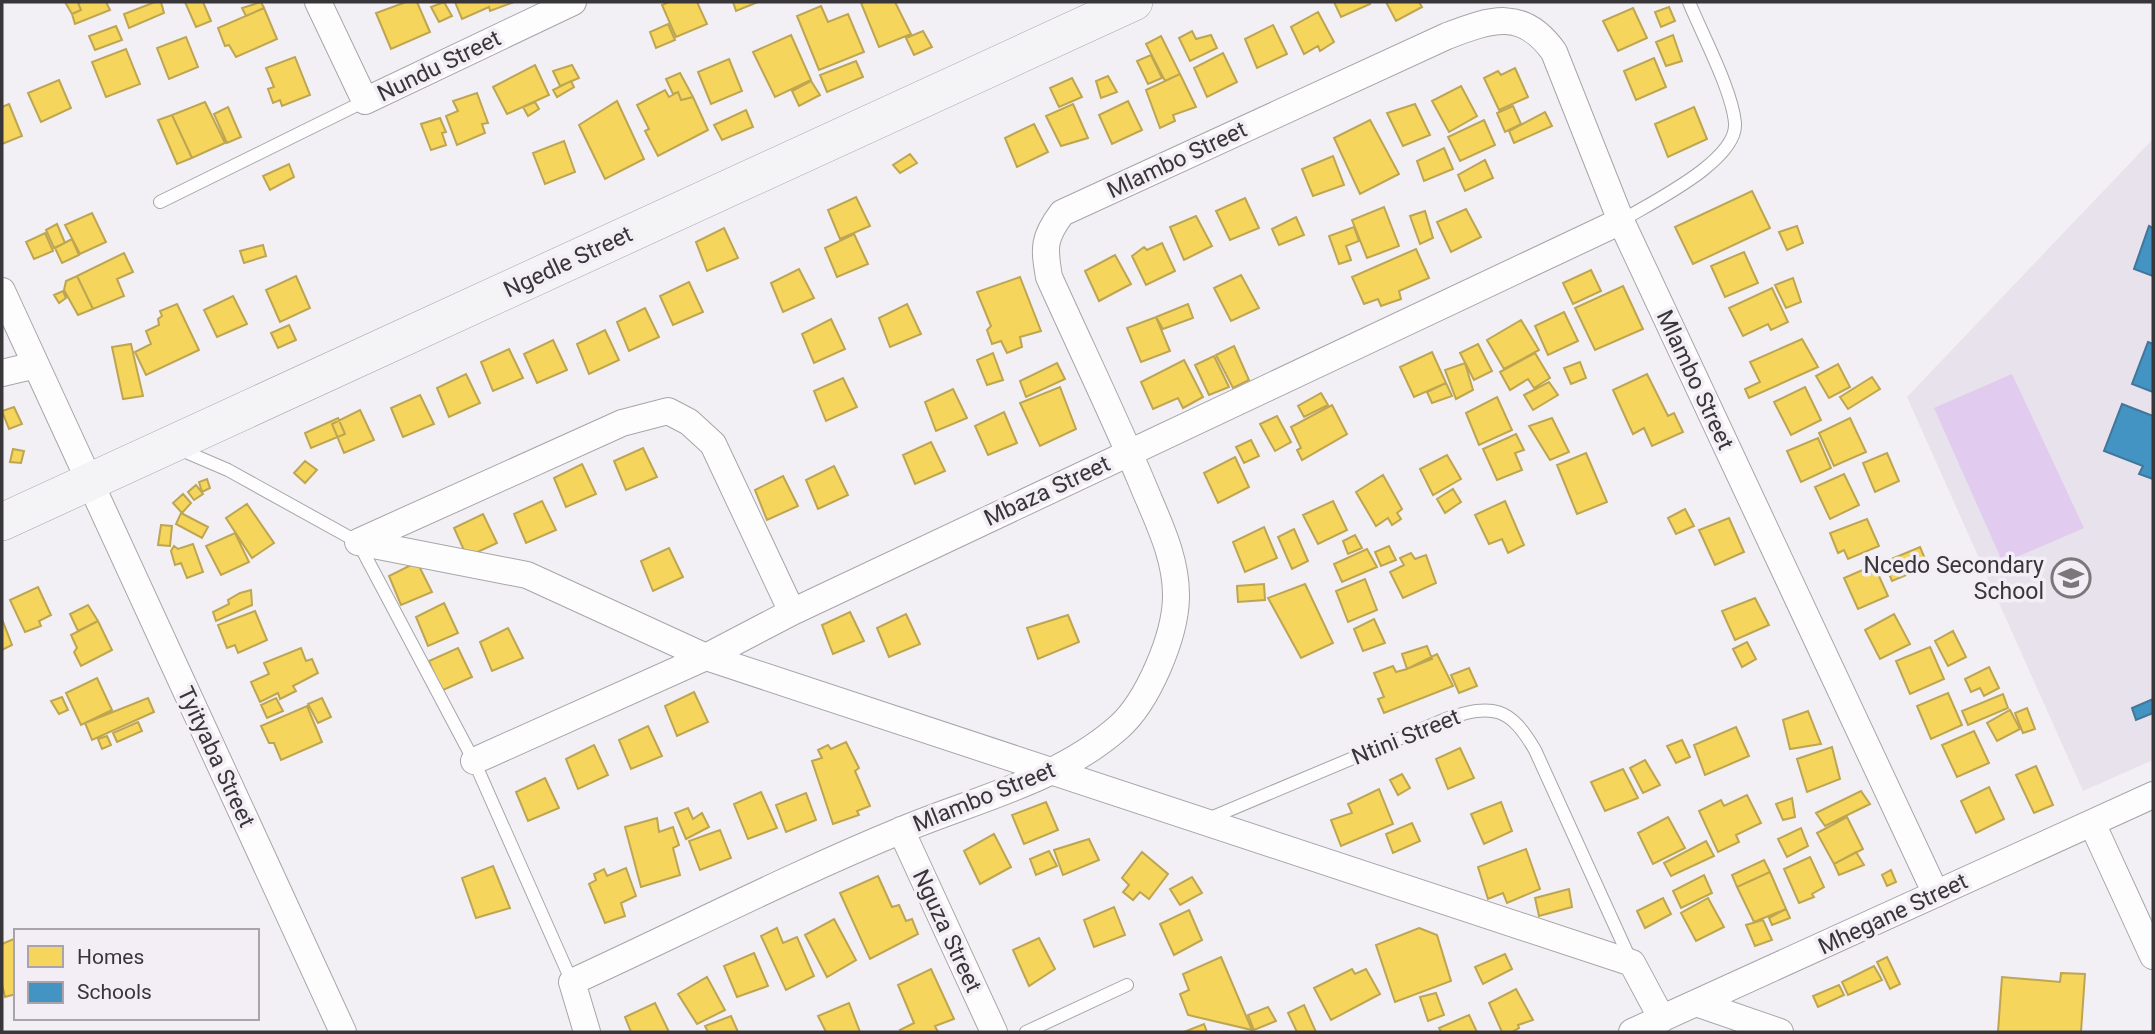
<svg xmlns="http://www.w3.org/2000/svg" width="2155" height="1034" viewBox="0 0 2155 1034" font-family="Roboto,sans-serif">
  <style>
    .built { fill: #e8e2ec }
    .green { fill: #e1cbee }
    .homes { fill: #f6d55c; stroke: #bda552; stroke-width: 2 }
    .schools { fill: #4393c3; stroke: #40779a; stroke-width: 2 }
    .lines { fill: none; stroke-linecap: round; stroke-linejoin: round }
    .lane-casing { stroke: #a7a5a9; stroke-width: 14 }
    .street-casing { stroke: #a7a5a9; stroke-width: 28 }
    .secondary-casing { stroke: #a7a5a9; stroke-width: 38 }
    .lane { stroke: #fdfdfd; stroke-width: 12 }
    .street { stroke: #fdfdfd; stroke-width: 26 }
    .secondary { stroke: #f4f3f5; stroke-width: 37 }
    .labels { text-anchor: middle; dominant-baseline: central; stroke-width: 7; stroke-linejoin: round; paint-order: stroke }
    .street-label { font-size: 23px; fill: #383639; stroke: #f3eef6 }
    .poi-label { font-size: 23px; fill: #383639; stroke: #f3eef6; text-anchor: end }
  </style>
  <rect width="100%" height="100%" fill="#f2f0f4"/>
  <path class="built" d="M2153 139V760L2083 791 1907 397Z"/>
  <path class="green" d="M2012 374 2084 528 2003 563 1934 408Z"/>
  <path class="homes" d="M65 2H82L78 3 81 10 72 14Z
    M82 2H106L110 10 75 24 72 14 81 10 78 3Z
    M155 2H161L164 13 129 28 124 14Z
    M185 2H203L211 21 196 27Z
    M261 2 264 8 246 16 242 8Z
    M406 2H417L430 32 391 49 376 13Z
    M444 2 452 16 439 22 431 7Z
    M455 2H514L490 11 489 7 462 19Z
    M669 2H697L707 24 676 37 662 5Z
    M733 2H758L736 11Z
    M865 2H895L911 34 879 47 861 3Z
    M1334 2H1369L1370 4 1341 17Z
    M1386 2H1419L1422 7 1396 21Z
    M821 6 828 22 848 14 864 52 819 70 797 16Z
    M1669 7 1675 21 1661 27 1655 12Z
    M264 8 277 39 236 57 229 45 225 46 218 28Z
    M1633 8 1647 38 1618 51 1603 21Z
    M1318 12 1334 42 1320 51 1318 46 1304 54 1291 27Z
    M668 24 675 40 656 48 650 32Z
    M1273 25 1287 54 1257 68 1245 39Z
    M116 26 122 40 95 50 89 36Z
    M923 31 932 47 914 55 906 38Z
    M1192 31 1196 39 1211 35 1217 48 1190 61 1179 38Z
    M791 35 811 80 775 97 753 52Z
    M1673 35 1682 61 1666 66 1656 42Z
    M1161 36 1180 74 1165 81 1146 44Z
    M186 37 198 67 169 79 157 48Z
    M126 49 140 84 106 97 92 62Z
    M1223 53 1237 82 1207 97 1194 68Z
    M1151 55 1162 78 1148 84 1137 61Z
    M295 57 310 95 282 106 280 100 273 103 268 89 274 87 266 68Z
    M1654 58 1666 87 1636 100 1624 71Z
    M729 59 742 91 711 104 698 72Z
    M856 61 863 77 827 92 820 75Z
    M535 65 549 95 507 114 493 87Z
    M572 65 579 78 560 86 553 71Z
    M1515 68 1528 97 1499 110 1484 78 1498 71 1501 75Z
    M680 73 693 97 681 100 678 92 673 94 666 79Z
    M1180 74 1196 107 1173 115 1175 121 1160 128 1146 90Z
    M1108 76 1117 92 1101 98 1096 81Z
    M1072 78 1082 97 1059 107 1050 88Z
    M59 80 71 108 41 122 28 93Z
    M571 81 574 87 557 97 553 90Z
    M811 81 820 95 799 106 792 91Z
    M1461 86 1477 116 1449 132 1432 101Z
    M665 90 669 97 678 92 681 100 693 97 708 130 658 156 645 131 649 129 637 105Z
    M477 93 488 123 482 124 485 133 457 145 446 116 458 111 453 101Z
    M617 101 644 159 605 179 579 125Z
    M1128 101 1142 130 1112 144 1099 115Z
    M205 102 225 143 192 158 172 115Z
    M535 102 539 109 528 116 523 107Z
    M9 104 22 136 2 144V107Z
    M1073 104 1088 138 1061 146 1046 116Z
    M1415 104 1430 135 1403 146 1387 113Z
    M1513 106 1521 124 1505 132 1497 113Z
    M228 107 241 137 227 143 214 114Z
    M1694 107 1707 139 1668 157 1655 124Z
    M746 110 753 127 722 140 714 125Z
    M1545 112 1552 126 1514 143 1509 131Z
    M172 115 192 158 177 164 158 120Z
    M440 118 446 132 442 133 446 145 431 150 421 124Z
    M1370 120 1399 174 1360 194 1334 138Z
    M1484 120 1495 145 1460 161 1448 137Z
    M1034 124 1048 152 1017 167 1005 138Z
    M564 141 575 172 545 184 533 153Z
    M1444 148 1453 169 1424 181 1417 161Z
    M910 154 917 163 900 173 893 165Z
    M1333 156 1344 185 1313 196 1302 169Z
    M1485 160 1493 178 1465 191 1458 175Z
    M289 164 294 177 270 190 263 176Z
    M1752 191 1770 228 1693 264 1675 227Z
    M856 197 870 226 840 239 828 210Z
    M1245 198 1259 228 1230 240 1216 211Z
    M1384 207 1399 246 1367 258 1352 220Z
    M1466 209 1481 237 1451 252 1437 222Z
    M1425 211 1433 238 1420 244 1410 216Z
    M92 213 106 242 80 254 65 225Z
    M1196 216 1212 246 1184 260 1170 227Z
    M1296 217 1304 235 1279 245 1272 229Z
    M57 224 65 243 54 248 46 230Z
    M1797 226 1803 243 1787 250 1779 232Z
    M1354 227 1359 241 1346 246 1351 260 1339 264 1329 236Z
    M724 228 738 258 707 271 696 242Z
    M45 233 53 251 34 259 26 242Z
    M854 234 868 264 837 277 825 248Z
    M72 239 79 255 62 263 55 248Z
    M1162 243 1175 271 1146 285 1132 256 1144 247 1147 250Z
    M263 245 266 256 244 263 240 251Z
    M1416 249 1429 278 1399 291 1401 299 1381 306 1378 299 1364 304 1352 277Z
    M1744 252 1758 283 1725 297 1711 266Z
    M124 253 133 272 117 279 124 296 93 309 77 276Z
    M1115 255 1131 284 1099 301 1085 271Z
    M799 269 814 298 783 312 771 283Z
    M1591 270 1601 291 1573 304 1563 283Z
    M1241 275 1259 308 1231 321 1214 288Z
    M77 276 93 309 78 315 64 290 66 281Z
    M296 276 310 308 280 322 266 290Z
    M1020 277 1041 331 1020 337 1022 347 1007 353 1001 341 992 344 987 330 991 326 977 292Z
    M1793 278 1801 302 1786 308 1775 285Z
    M689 282 703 312 673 325 660 296Z
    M1623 286 1643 329 1595 350 1575 308Z
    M1772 288 1788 322 1771 330 1768 324 1743 336 1729 308Z
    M63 291 66 298 59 303 54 295Z
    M233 296 247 324 217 337 204 310Z
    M177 304 199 350 146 375 135 352 151 344 146 331 159 325 158 319 162 316 160 311Z
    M907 304 921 334 890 347 879 318Z
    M1188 304 1193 318 1163 329 1156 317Z
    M645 308 659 337 629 351 617 322Z
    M1564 312 1578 341 1548 355 1535 326Z
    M1156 317 1170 351 1141 362 1127 328Z
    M831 319 845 349 814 363 802 334Z
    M1521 320 1539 350 1504 369 1487 340Z
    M289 325 296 340 278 348 271 333Z
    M605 330 619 360 589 374 577 344Z
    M1802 339 1818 367 1749 398 1745 389 1760 382 1750 362Z
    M553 340 567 370 537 383 524 354Z
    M131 344 143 396 123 399 112 347Z
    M1478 344 1492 371 1474 380 1460 353Z
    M1234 346 1249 380 1233 388 1216 355Z
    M509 349 523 378 493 391 481 362Z
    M1432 352 1446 383 1414 397 1400 367Z
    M993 353 1003 380 987 385 977 360Z
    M1535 353 1550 378 1534 388 1528 379 1510 390 1500 372Z
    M1214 356 1229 387 1209 395 1195 365Z
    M1184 360 1203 397 1183 408 1178 398 1153 409 1141 382Z
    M1580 362 1586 378 1571 384 1564 368Z
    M1057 363 1065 379 1026 397 1020 381Z
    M1465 363 1473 390 1456 399 1445 370Z
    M1838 364 1850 387 1829 398 1816 376Z
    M466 374 480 403 449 417 437 388Z
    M1647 374 1668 416 1674 413 1683 432 1652 446 1644 428 1633 434 1613 390Z
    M1872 377 1880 389 1848 409 1840 397Z
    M843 378 857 407 826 421 814 391Z
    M1549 382 1558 395 1533 410 1524 395Z
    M1446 383 1452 396 1432 403 1427 392Z
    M1060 387 1076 429 1040 446 1020 403Z
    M1805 387 1821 420 1791 435 1774 402Z
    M953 389 967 418 936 431 925 402Z
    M1321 393 1328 405 1304 417 1298 406Z
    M420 395 434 424 403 437 391 408Z
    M1497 397 1512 430 1479 445 1466 413Z
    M1332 405 1347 434 1302 460 1297 450 1301 448 1291 427Z
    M14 407 22 424 9 429 2 411Z
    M360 410 374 440 344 453 332 424Z
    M1004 412 1017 443 988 455 975 426Z
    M1277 416 1291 442 1275 451 1260 424Z
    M338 418 345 434 311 448 305 433Z
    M1552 418 1569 452 1550 460 1529 426Z
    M1850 418 1866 452 1834 466 1819 433Z
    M1516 434 1524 450 1515 453 1522 470 1497 480 1483 449Z
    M1818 438 1831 468 1801 482 1787 451Z
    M1251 440 1259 456 1244 463 1236 447Z
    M931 442 945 471 915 484 903 455Z
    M643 448 657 477 626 490 614 461Z
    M13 449 24 451 21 463 10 462Z
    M1586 453 1607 502 1577 514 1557 465Z
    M1887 453 1899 481 1875 492 1863 463Z
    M1447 455 1461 479 1433 495 1420 469Z
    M1235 457 1249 487 1218 503 1204 473Z
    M305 461 317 470 305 483 294 473Z
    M582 464 596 494 566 507 554 478Z
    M834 466 848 495 818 509 806 480Z
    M1844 474 1859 505 1830 519 1815 487Z
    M1383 475 1402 509 1397 513 1401 519 1392 525 1388 518 1376 526 1356 492Z
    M783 476 798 506 767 520 755 490Z
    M207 479 210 488 202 492 199 482Z
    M196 485 203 494 194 500 188 492Z
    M1453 489 1461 502 1445 513 1437 499Z
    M183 494 191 503 182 513 173 503Z
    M542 501 556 530 526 543 514 514Z
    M1333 501 1347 530 1318 544 1303 515Z
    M1505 501 1524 545 1508 553 1502 539 1489 544 1475 515Z
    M247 504 274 543 252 558 226 518Z
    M1685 509 1694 526 1676 534 1668 518Z
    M181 513 208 527 202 538 176 524Z
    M483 514 497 543 467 557 454 528Z
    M1729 518 1744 552 1715 565 1699 530Z
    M1867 519 1879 546 1848 559 1844 550 1838 553 1830 533Z
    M161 525 172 526 170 546 158 545Z
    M1264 527 1277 558 1245 572 1233 542Z
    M1294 529 1308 561 1292 569 1278 537Z
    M235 533 249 562 221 575 206 546Z
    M1355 535 1362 548 1348 554 1343 541Z
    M193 544 203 572 187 578 181 563 175 565 171 551 174 546 178 549Z
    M1389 546 1396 560 1381 566 1375 552Z
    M1920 547 1928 566 1892 581 1884 562Z
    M669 548 683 577 653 591 641 561Z
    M1367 549 1377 567 1342 582 1334 564Z
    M1411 553 1415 559 1426 555 1436 583 1403 598 1390 572 1404 565 1400 558Z
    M417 562 432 592 401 605 389 576Z
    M1874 565 1888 596 1858 609 1844 578Z
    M1365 579 1377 610 1348 622 1336 591Z
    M1264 584 1265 600 1238 602 1237 586Z
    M1305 584 1333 643 1301 658 1268 598Z
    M38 587 51 615 39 621 41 626 25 632 10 600Z
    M251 590 252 605 216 621 213 612 229 604 228 600 240 593Z
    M1755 598 1769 625 1735 640 1722 611Z
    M444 603 458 633 428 646 416 617Z
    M88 605 98 621 78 631 70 614Z
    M255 611 267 640 238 653 235 645 227 648 218 625Z
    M850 612 864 641 833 654 822 625Z
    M906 614 920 644 889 657 877 628Z
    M1894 614 1910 644 1880 659 1865 630Z
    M1068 615 1079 642 1038 659 1027 628Z
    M2 619 12 645 2 650Z
    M1374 619 1385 643 1363 651 1354 629Z
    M98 621 112 650 81 666 74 652 77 648 71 635Z
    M508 628 523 658 492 671 480 642Z
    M1953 631 1966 657 1948 666 1935 641Z
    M1747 642 1756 659 1742 667 1733 649Z
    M1427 646 1432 659 1407 669 1402 654Z
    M1930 647 1944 679 1910 694 1896 661Z
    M301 648 306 661 312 659 318 673 293 686 296 691 280 699 278 693 260 702 251 682 269 674 264 663Z
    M458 648 472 677 441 691 429 661Z
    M1437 654 1453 686 1384 713 1378 699 1384 697 1374 673 1393 666 1396 672 1407 669Z
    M1989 667 1999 688 1984 696 1980 688 1971 692 1965 679Z
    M1469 668 1477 686 1459 693 1451 675Z
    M97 678 112 710 81 725 66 693Z
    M694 692 708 722 677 736 665 706Z
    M1948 693 1962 725 1931 739 1917 706Z
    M2003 694 2008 708 1968 725 1962 711Z
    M62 697 68 710 59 714 51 701Z
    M148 698 154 712 92 740 85 723Z
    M276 698 283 711 267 718 261 705Z
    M322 698 331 717 318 723 308 704Z
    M307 706 322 742 281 760 274 743H269L261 726Z
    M2027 708 2035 729 2023 733 2015 713Z
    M2010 710 2020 729 1997 741 1987 723Z
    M1808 711 1821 744 1790 749 1783 720Z
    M138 722 142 731 117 742 113 733Z
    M648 726 662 756 631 769 619 740Z
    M1736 727 1749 756 1705 775 1694 745Z
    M1974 731 1989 763 1957 777 1942 745Z
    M107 736 111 745 102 749 98 739Z
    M1682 740 1690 757 1676 763 1667 746Z
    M846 742 859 768 855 771 870 806 857 811 859 815 833 824 812 761 822 758 818 750 828 745 831 749Z
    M594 745 608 775 578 789 566 759Z
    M1832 747 1840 779 1807 792 1797 759Z
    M1460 748 1474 778 1448 789 1436 759Z
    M1645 760 1660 785 1643 793 1630 768Z
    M2036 766 2053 805 2034 813 2016 775Z
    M1623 769 1638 798 1605 811 1591 782Z
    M1402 774 1410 788 1398 795 1390 780Z
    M545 778 559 808 528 821 516 792Z
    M1989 787 2004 819 1976 833 1961 801Z
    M1379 789 1393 824 1341 846 1331 820 1352 813 1348 804Z
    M1861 791 1870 804 1825 826 1816 813Z
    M761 792 777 828 748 839 734 804Z
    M806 793 816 820 786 832 776 805Z
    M1747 795 1761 823 1736 835 1739 842 1718 852 1699 811 1721 800 1724 806Z
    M1792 798 1795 817 1783 820 1776 804Z
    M1046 802 1058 830 1024 844 1012 815Z
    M1501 802 1512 831 1484 844 1471 814Z
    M688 808 693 819 702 813 709 827 686 839 675 813Z
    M1668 817 1685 848 1653 864 1638 833Z
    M1847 817 1863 849 1834 864 1817 833Z
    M657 818 659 832 673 827 679 845 673 848 680 875 641 887 625 827Z
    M1412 823 1420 841 1393 853 1386 834Z
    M1801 828 1808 846 1787 857 1778 839Z
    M720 830 731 858 700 870 689 841Z
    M994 834 1011 867 980 884 964 851Z
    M1089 839 1099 860 1063 875 1054 850Z
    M1706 841 1714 856 1671 876 1664 863Z
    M1526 849 1540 889 1507 903 1503 893 1488 899 1478 867Z
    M1049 851 1057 866 1036 875 1030 859Z
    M1142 852 1168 874 1149 899 1140 892 1133 900 1123 892 1129 885 1122 878Z
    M1856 852 1864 865 1839 875 1834 864Z
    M1810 857 1824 887 1812 894 1814 897 1799 903 1784 869Z
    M1764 860 1770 872 1737 887 1732 875Z
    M493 866 510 908 476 918 462 878Z
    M626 868 636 896 621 903 625 916 605 923 589 884 596 880 594 874 604 869 607 876Z
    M1891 870 1896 882 1887 886 1882 875Z
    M1770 872 1786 909 1754 922 1737 887Z
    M1704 875 1712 893 1681 908 1673 891Z
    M878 876 892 907 899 905 906 921 912 919 918 934 870 959 840 893Z
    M1192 877 1202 893 1180 905 1170 889Z
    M1569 889 1572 907 1539 916 1535 898Z
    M1663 898 1671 914 1645 928 1637 911Z
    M1708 898 1724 927 1696 941 1681 913Z
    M1114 907 1125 935 1094 947 1084 920Z
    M1786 909 1790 918 1772 925 1769 918Z
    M1189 910 1202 940 1174 955 1160 924Z
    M834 919 856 960 827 977 805 935Z
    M1763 920 1772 940 1755 946 1746 925Z
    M777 928 783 943 797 937 814 976 786 990 761 936Z
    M1419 928 1437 935 1451 981 1395 1002 1376 945Z
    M16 938V994L5 997 2 984V944Z
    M1039 938 1055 969 1029 986 1013 950Z
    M754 953 768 986 737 997 724 966Z
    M1505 954 1512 969 1483 984 1475 967Z
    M1221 957 1252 1030 1188 1015 1180 994 1189 990 1183 974Z
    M1887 957 1900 984 1890 989 1877 962Z
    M1874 966 1882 980 1848 995 1842 982Z
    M931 969 954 1019 935 1026 938 1032H902L900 1030 914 1023 898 985Z
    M1352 969 1355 974 1366 969 1380 994 1331 1020 1314 988Z
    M2061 973 2085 974 2081 1032H1998L2002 977 2060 982Z
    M707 977 725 1010 697 1024 678 994Z
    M1839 985 1844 995 1818 1007 1813 996Z
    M1516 989 1533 1020 1518 1025 1519 1028 1512 1032H1502L1489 1003Z
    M1436 993 1444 1015 1428 1021 1420 997Z
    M655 1003 669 1032H631L625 1017Z
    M849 1003 860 1032H826L818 1016Z
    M1304 1005 1316 1032H1297L1288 1013Z
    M1268 1007 1276 1021 1254 1030 1248 1015Z
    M1469 1015 1477 1032H1441L1439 1028Z
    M731 1016 738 1032H708L705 1026Z
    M1204 1024 1207 1032H1184Z"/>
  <path class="schools" d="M2149 226 2153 228V276L2134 269Z
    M2148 342 2153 344V392L2132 384Z
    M2122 404 2153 416V479L2139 474 2143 466 2104 451Z
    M2153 699V713L2136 720 2132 708Z"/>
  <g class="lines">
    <g class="lane-casing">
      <path id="lane" d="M160 202 365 101
        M1621 221C1650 203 1738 161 1735 123 1732 90 1702 34 1689 2
        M179 449 228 470 358 542 474 761 572 982
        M1208 819 1446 719C1493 703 1510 707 1535 750L1630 959
        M1026 1032 1127 985"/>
    </g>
    <g class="street-casing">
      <path id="street" d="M318 2 365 101 573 2
        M2 291 343 1032
        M2 373 36 365
        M358 542 527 575 706 657 1632 963 1662 1019
        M358 542 622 423 668 411 689 422 713 444 792 612
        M474 761 706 657 792 612 1621 221
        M2092 823 2153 956
        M901 830 994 1032
        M1696 1003 1780 1032
        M587 1032 572 982C681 932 790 876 902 830 976 799 1058 781 1119 727 1148 701 1175 637 1176 598 1177 557 1157 520 1142 483 1113 414 1080 346 1049 277 1044 248 1043 238 1062 213L1447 36C1491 19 1523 8 1554 52L1621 221 1936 894
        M1632 1032 2153 795"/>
    </g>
    <g class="secondary-casing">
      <path id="secondary" d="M2 522 1134 2"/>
    </g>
    <use href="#lane" class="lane"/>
    <use href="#street" class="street"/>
    <use href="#secondary" class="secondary"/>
  </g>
  <defs>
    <g id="school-ring" transform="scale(2.0125)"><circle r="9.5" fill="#f3eef6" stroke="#79777a" stroke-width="1.5"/><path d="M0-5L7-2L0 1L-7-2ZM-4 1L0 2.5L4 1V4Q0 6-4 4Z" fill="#79777a"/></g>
  </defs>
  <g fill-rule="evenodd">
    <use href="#school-ring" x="2071" y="578"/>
  </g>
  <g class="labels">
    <g class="street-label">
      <text transform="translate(439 66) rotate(-26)">Nundu Street</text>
      <text transform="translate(1177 160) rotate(-25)">Mlambo Street</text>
      <text transform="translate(568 262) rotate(-25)">Ngedle Street</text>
      <text transform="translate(1695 380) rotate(65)">Mlambo Street</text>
      <text transform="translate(1047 491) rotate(-25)">Mbaza Street</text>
      <text transform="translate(1406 737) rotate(-22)">Ntini Street</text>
      <text transform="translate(216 757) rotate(65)">Tyityaba Street</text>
      <text transform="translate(984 797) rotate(-22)">Mlambo Street</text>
      <text transform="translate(1893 914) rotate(-25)">Mhegane Street</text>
      <text transform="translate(947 931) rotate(65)">Nguza Street</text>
    </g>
    <g class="poi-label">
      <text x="2044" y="565">Ncedo Secondary<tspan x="2044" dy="26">School</tspan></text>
    </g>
  </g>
  <rect width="2155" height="1034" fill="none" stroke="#383639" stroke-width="7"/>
  <rect x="14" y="929" width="245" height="91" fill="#f3eef6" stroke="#a8a4aa" stroke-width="2"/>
  <rect x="28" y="946" width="35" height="21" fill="#f6d55c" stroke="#a8a4aa" stroke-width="2"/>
  <text x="77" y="964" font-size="21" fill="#383639">Homes</text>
  <rect x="28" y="982" width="35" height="21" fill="#4393c3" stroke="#a8a4aa" stroke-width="2"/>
  <text x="77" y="999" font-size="21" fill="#383639">Schools</text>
</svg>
